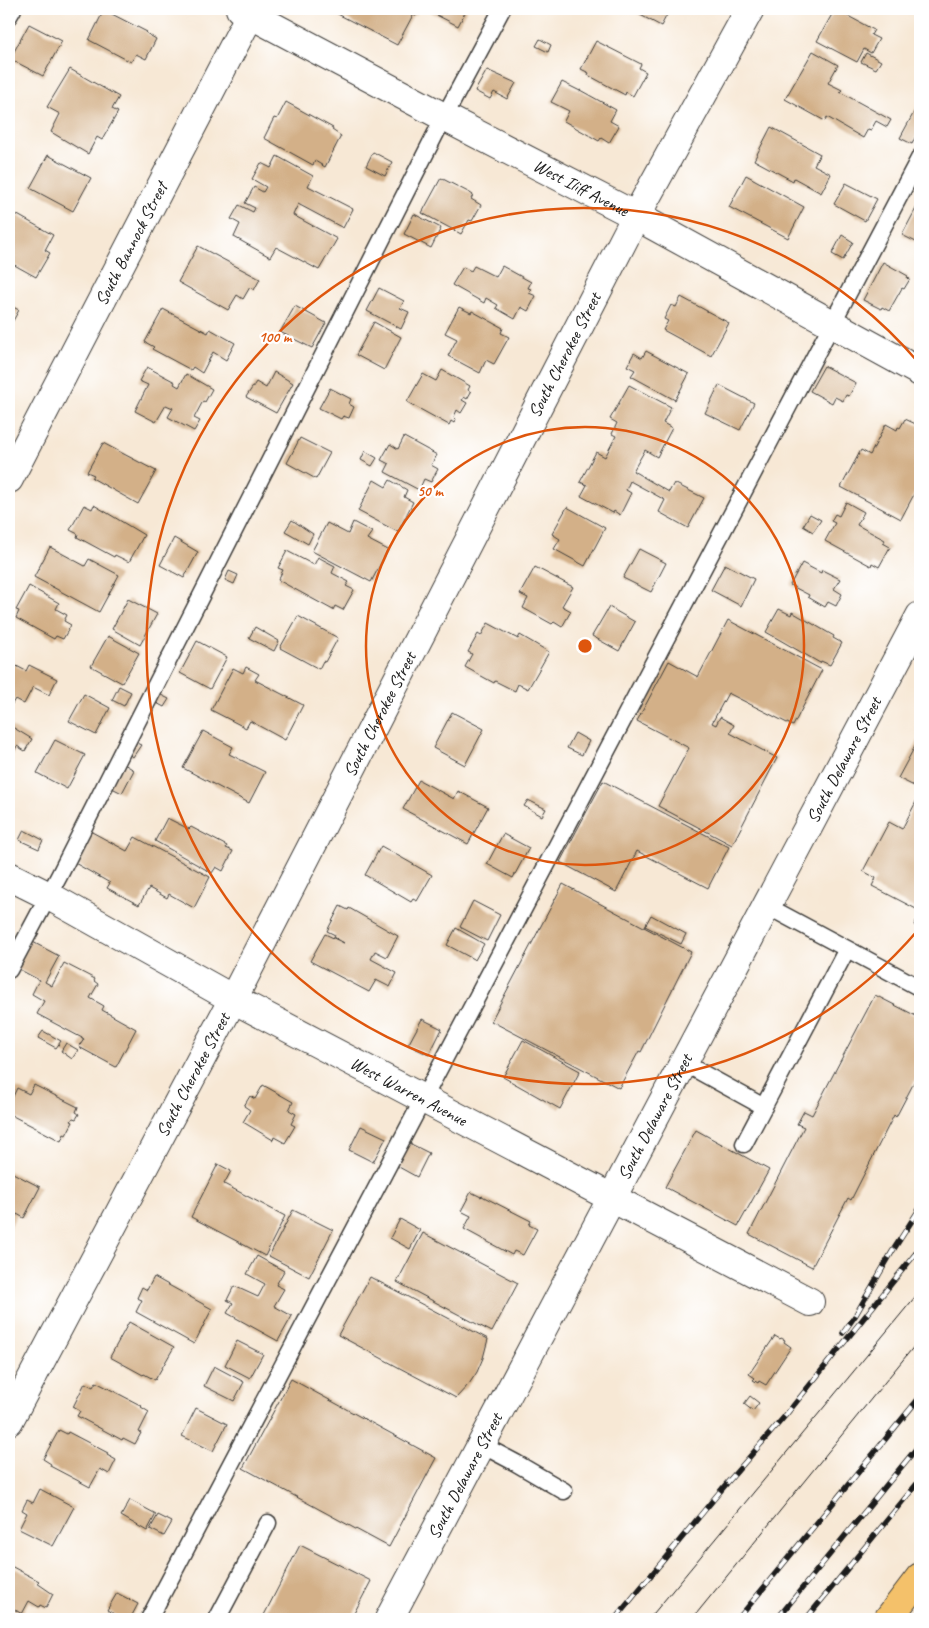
<svg xmlns="http://www.w3.org/2000/svg" width="929" height="1628" viewBox="0 0 929 1628" font-family="Caveat,sans-serif">
  <style>
    .building { fill: #d3b088 }
    .lines { fill: none; stroke-linecap: round; stroke-linejoin: round }
    .service-casing { stroke: #3d3b38; stroke-width: 19 }
    .minor-casing { stroke: #3d3b38; stroke-width: 30 }
    .trunk-casing { stroke: #3d3b38; stroke-width: 30 }
    .service { stroke: #fff; stroke-width: 16 }
    .minor { stroke: #fff; stroke-width: 28 }
    .trunk { stroke: #f4c16a; stroke-width: 28 }
    .tram { stroke: #1c1c1c; stroke-width: 1 }
    .rail-casing { stroke: #1c1c1c; stroke-width: 5.5 }
    .rail { stroke: #fff; stroke-width: 4; stroke-dasharray: 11; stroke-linecap: butt }
    .ring { fill: none; stroke: #de560d; stroke-width: 2.5 }
    .labels { text-anchor: middle; dominant-baseline: central; stroke-width: 4.5; stroke-linejoin: round; paint-order: stroke }
    .street-label { font-size: 18px; fill: #1c1c1c; stroke: #fff }
    .centre { fill: #de560d; stroke: #fff; stroke-width: 2.5 }
    .ring-label { font-size: 15px; text-anchor: middle; font-weight: bold; fill: #de560d; stroke: #fff; stroke-width: 4.5; stroke-linejoin: round; paint-order: stroke }
  </style>
  <rect width="100%" height="100%" fill="#fff"/>
  <filter id="ink" filterUnits="userSpaceOnUse"><feTurbulence type="fractalNoise" baseFrequency=".02" numOctaves="2"/><feDisplacementMap in="SourceGraphic" scale="10" xChannelSelector="R" yChannelSelector="G"/><feConvolveMatrix kernelMatrix="1 2 1 2 8 2 1 2 1" color-interpolation-filters="sRGB"/></filter>
  <filter id="wash" filterUnits="userSpaceOnUse"><feTurbulence type="fractalNoise" baseFrequency=".0096" numOctaves="4" result="noise"/><feDisplacementMap in="SourceGraphic" scale="20" xChannelSelector="R" yChannelSelector="G"/><feGaussianBlur stdDeviation="1.12" result="paint"/><feColorMatrix in="noise" values="0 0 0 0 0 0 0 0 0 0 0 0 0 0 0 0 0 1.4 0 .05"/><feComposite in="paint" operator="in"/></filter>
  <g filter="url(#wash)">
    <rect width="100%" height="100%" fill="#f7e8d5"/>
    <g id="blocks">
      <path class="building" d="M333 9H416L414 12 417 13 416 16 413 15 397 45 332 11Z
        M425 9H467L458 26Z
        M629 9H670L661 26Z
        M835 9 874 30 871 35 879 39 871 53 864 49 857 62 817 41Z
        M104 10 147 32 146 33 156 39 146 59 136 54 131 62 89 40Z
        M29 24 62 41 43 76 10 59Z
        M540 39 551 45 548 52 536 46Z
        M596 41 641 64 639 68 646 72 633 96 626 92 625 95 588 75 589 73 581 69Z
        M813 51 838 65 828 83 842 90 840 92 891 120 887 127 876 121 871 130 868 129 863 138 827 117 825 121 785 99Z
        M866 53 881 61 876 69 861 62Z
        M70 69 119 97 112 109 118 112 102 140 97 137 88 154 51 132 60 114 47 107Z
        M487 70 516 83 507 99 494 92 490 99 475 91Z
        M562 82 580 91V90L616 110 610 121 619 126 609 143 601 138 599 141 564 121 569 111 551 102Z
        M286 102 333 128 332 130 341 136 325 167 315 161 313 165 264 138 274 118 277 119Z
        M919 103 920 104V128L912 144 900 138Z
        M771 127 820 154 814 165 831 174 821 193 794 178 793 181 754 160Z
        M373 152 392 162 385 176 366 166Z
        M48 155 91 178 73 211 30 188Z
        M277 156 313 176 308 186 353 209 343 228 298 204 293 215 337 239 319 270 276 247 270 257 234 237 240 224 231 219 239 205 253 212 255 208 245 203 254 187 263 192 266 187 252 179 261 163 271 168Z
        M746 175 804 207 788 238 729 207Z
        M441 178 470 193 473 195 471 199 481 205 472 221 469 220 461 234 422 213Z
        M846 183 877 199 865 221 834 204Z
        M920 201V244L902 235Z
        M14 213 53 235 45 250 50 253 36 277 9 262V237L11 233 9 231V223Z
        M414 214 441 228 431 248 404 234Z
        M842 235 853 242 843 260 832 254Z
        M198 246 260 279 254 290 250 287 243 299 237 295 228 310 178 282Z
        M883 262 908 276 907 278 910 279 904 289 902 288 889 311 882 307 881 309 863 300Z
        M474 266 496 277 502 266 531 282 528 288 531 289 529 293 536 296 528 311 521 307 515 319 496 308 498 305 486 298 484 303 452 285 463 267 471 271Z
        M379 288 404 301 400 308 409 312 401 329 367 311Z
        M681 297 729 323 711 356 663 330 668 321 664 319 671 305 676 307Z
        M9 305 19 310 9 328Z
        M295 306 326 323 312 348 280 332Z
        M459 307 471 313 472 311 503 328 501 333 509 337 494 364 486 360 480 373 448 356 457 339 445 333Z
        M163 309 208 333 210 329 235 343 226 360 213 352 202 373 193 367 191 370 152 349 154 347 145 342Z
        M374 322 401 337 384 370 356 355Z
        M646 351 689 374 675 400 631 376 635 370 627 366 634 353 642 358Z
        M824 366 856 383 849 396 846 395 843 401 835 397 832 403 810 391Z
        M147 367 175 382 174 384 179 387 186 374 212 389 205 402 203 401 194 418 200 421 194 431 168 417 173 408 166 405 156 422 135 411 148 385 139 381Z
        M442 370 470 386 468 390 471 392 467 399 464 397 462 400 467 403 461 413 457 410 454 417 456 419 454 423 451 421 449 425 407 402 423 374 436 381Z
        M274 372 293 383 276 413 246 397 256 382 266 388Z
        M629 385 671 407 663 423 672 428 657 457 645 450 633 471 669 492 674 483 704 498 688 528 659 512 665 500 630 481 626 490 631 493 620 515 614 511 613 513 581 496 587 485 580 482 596 452 605 457 616 436 612 434 617 423 610 419Z
        M719 385 754 403 740 430 705 413Z
        M330 388 351 399 349 404 354 407 349 418 343 416 341 419 319 408Z
        M905 419 920 426V483L901 519 841 487 861 450 870 455 886 424 897 430 898 427 900 428Z
        M404 437 437 455 431 465 438 469 431 482 424 479 419 490 385 472 389 464 381 460 390 444 398 449Z
        M300 438 330 453 316 479 287 463Z
        M103 443 156 471 138 504 92 478 94 475 87 472Z
        M365 451 377 458 372 466 361 460Z
        M374 480 386 487 390 480 407 490 404 497 413 502 398 532 358 511Z
        M846 502 864 512 857 525 885 540 883 543 890 547 879 567 872 563 871 566 825 541 835 523 831 521 835 514 839 516Z
        M84 505 92 509 94 505 144 535 129 562 115 555 114 557 77 537 78 534 70 530Z
        M567 507 605 528 585 566 554 549 560 539 552 534Z
        M810 514 821 520 813 532 803 526Z
        M292 520 313 534 308 544 285 531Z
        M353 522 372 532 367 539 388 550 371 582 312 551 327 523 348 534Z
        M174 538 198 552 184 578 160 565Z
        M50 547 85 566 89 559 119 575 99 612 34 577Z
        M639 549 666 563 651 592 623 578Z
        M287 551 314 565 318 557 335 566 332 573 349 582 346 586 354 590 343 610 335 606 333 610 278 580 283 570 278 568Z
        M802 563 821 573 822 570 840 579 834 589 842 594 836 606 828 602 825 607 808 597 809 595 790 585Z
        M725 564 754 579 741 606 711 590Z
        M535 567 573 587 562 606 571 611 562 627 554 622 552 624 523 608 528 598 520 594Z
        M229 571 238 575 234 584 225 580Z
        M29 586 59 603 56 609 67 615 64 621 71 625 63 639 56 636 54 639 16 618 19 611 16 610Z
        M128 599 157 614 140 645 112 629Z
        M609 607 635 622 619 651 592 636Z
        M779 609 791 615 792 612 834 636 833 638 842 643 830 665 821 661 820 663 766 632Z
        M298 616 338 638 325 662 323 661 319 669 280 648Z
        M728 620 822 670 793 726 728 693 712 723 716 725 720 717 734 725 730 733 777 758 732 845 658 806 689 748 637 721 669 661 698 677Z
        M488 623 518 639 520 635 549 652 528 689 518 684 515 691 495 681 494 683 465 667 472 654 468 652 478 634 481 636Z
        M255 627 279 641 274 651 249 638Z
        M108 636 139 653 122 683 91 666Z
        M197 641 227 657 210 689 180 673Z
        M9 662 26 671 29 665 57 679 49 695 33 687 24 704 15 699 12 704 9 702Z
        M246 667 259 674 255 680 303 705 285 740 250 721 246 728 211 710 233 668 243 673Z
        M119 686 131 692 124 706 112 700Z
        M157 693 169 699 164 707 153 701Z
        M84 694 110 708 96 735 69 721Z
        M452 712 484 729 465 765 433 748Z
        M9 725 32 739 25 751 17 746 12 755 9 753Z
        M203 731 233 747 229 754 265 772 249 803 183 768Z
        M575 733 589 741 582 755 567 748Z
        M920 737V789L898 778Z
        M55 740 85 755 67 789 37 773Z
        M132 741 141 745 133 757 126 752Z
        M119 761 134 770 122 793 106 785Z
        M419 780 454 799 458 791 488 807 468 844 403 809Z
        M603 781 729 847 708 888 637 851 616 892 560 862Z
        M920 794V911L872 886 876 878 863 871 889 822 902 829Z
        M528 800 546 809 542 816 524 806Z
        M167 818 189 829 191 827 227 846 226 848 233 851 223 871 216 867 212 873 155 841Z
        M24 830 43 840 39 849 19 840Z
        M90 831 127 851 135 837 210 877 194 908 169 894 167 898 149 888 139 905 107 888 110 883 73 862Z
        M503 834 529 848 513 878 487 864Z
        M381 846 432 875 417 901 413 899 411 902 365 875Z
        M563 884 691 952 641 1052 639 1051 619 1088 491 1021Z
        M473 901 500 915 487 941 460 927Z
        M340 906 348 910 349 908 398 936 387 957 375 951 371 959 397 973 390 987 376 980 369 992 310 961 325 934 344 943 334 937 335 935 327 931Z
        M920 914V929L914 925Z
        M651 915 686 934 681 944 645 926Z
        M456 928 484 944 475 960 447 945Z
        M29 940 59 956 45 982 52 986 64 963 95 979 94 981 98 984 90 998 104 1006 102 1010 136 1029 116 1067 79 1047 84 1039 37 1014 44 1001 32 994 39 980 15 967Z
        M875 995 920 1018V1071L896 1117 894 1115 851 1200 848 1198 812 1267 749 1234 804 1127 797 1124 804 1111 812 1115Z
        M422 1019 442 1029 429 1055 408 1045Z
        M43 1031 61 1041 56 1048 38 1038Z
        M523 1040 580 1071 560 1109 503 1077Z
        M66 1043 78 1050 72 1059 61 1051Z
        M34 1085 78 1107 76 1112 79 1114 76 1119 73 1118 71 1121 73 1122 66 1135 64 1134 61 1141 9 1114V1105L17 1088 29 1094Z
        M263 1085 293 1102 289 1110 296 1114 291 1124 295 1126 285 1143 274 1137 273 1140 243 1122 250 1110 244 1106 250 1096 255 1099Z
        M361 1126 386 1138 373 1162 349 1150Z
        M696 1130 769 1170 738 1226 665 1187Z
        M409 1143 429 1153 417 1177 397 1166Z
        M218 1164 231 1171 224 1184 285 1216 265 1256 191 1217Z
        M9 1171 40 1187 24 1218 17 1214 9 1230Z
        M471 1192 481 1197 482 1196 531 1221 529 1225 537 1229 523 1255 514 1251 512 1255 464 1229 471 1216 461 1211Z
        M293 1210 333 1230 309 1277 269 1256Z
        M400 1219 420 1230 410 1249 390 1238Z
        M423 1233 518 1283 492 1332 397 1282Z
        M257 1256 284 1271 276 1285 284 1289 274 1306 292 1316 278 1341 227 1313 233 1303 227 1300 234 1286 258 1297 265 1284 247 1274Z
        M154 1277 212 1309 194 1344 136 1312 142 1300 137 1298 142 1287 147 1290Z
        M370 1277 488 1339 483 1358 477 1372 469 1384 456 1398 338 1335Z
        M129 1322 174 1347 155 1380 144 1374 143 1375 110 1357Z
        M775 1336 780 1339 781 1338 785 1340 784 1342 791 1347 766 1385 759 1381 758 1383 753 1380 755 1378 749 1374Z
        M237 1341 263 1354 250 1378 225 1365Z
        M214 1366 244 1382 234 1401 204 1386Z
        M291 1379 436 1458 389 1547 243 1468Z
        M96 1382 142 1406 141 1407 149 1412 139 1432 141 1433 135 1444 123 1438 122 1440 77 1416 80 1411 73 1407 85 1383 93 1387Z
        M750 1396 759 1403 753 1411 744 1404Z
        M196 1408 227 1424 213 1451 182 1436Z
        M59 1430 67 1434 68 1432 108 1453 107 1455 116 1460 109 1474 100 1469 90 1487 50 1466 51 1464 43 1459Z
        M40 1489 74 1507 53 1546 19 1529 27 1513 22 1510 27 1500 33 1503Z
        M130 1500 156 1514 147 1531 121 1516Z
        M158 1515 172 1522 164 1536 150 1529Z
        M300 1545 371 1581 351 1619H262Z
        M9 1565 39 1581 37 1583 53 1594 46 1608 40 1605 39 1607 29 1601 22 1614 9 1606Z
        M117 1593 138 1604 130 1619H123L107 1610Z"/>
    </g>
  </g>
  <g filter="url(#ink)">
    <use href="#blocks" fill-opacity="0" stroke="#3d3b38" stroke-width="1"/>
    <g class="lines">
      <g class="service-casing">
        <path id="service" d="M9 16 13 9
          M767 906 920 988
          M9 970 59 876 444 117 502 9
          M684 1063 764 1107
          M744 1144 847 949
          M482 1445 516 1463 564 1491
          M149 1619 920 157
          M217 1619 268 1523"/>
      </g>
      <g class="minor-casing">
        <g id="minor">
          <path id="s1" d="M240 9 444 117 636 216 920 372"/>
          <path id="s2" d="M9 479 253 9"/>
          <path id="s3" d="M9 876 49 896 233 999 810 1302"/>
          <path id="s4" d="M9 1421 233 999 636 216 750 9"/>
          <path id="s5" d="M389 1619 920 616"/>
        </g>
      </g>
      <g class="trunk-casing">
        <path id="trunk" d="M888 1619 920 1577"/>
      </g>
      <use href="#service" class="service"/>
      <use href="#minor" class="minor"/>
      <use href="#trunk" class="trunk"/>
      <path class="tram" d="M649 1619 920 1291
        M692 1619 920 1339"/>
      <g class="rail-casing">
        <path id="rail" d="M843 1333 855 1316 892 1252 920 1208
          M615 1619 727 1483 785 1416 920 1248
          M738 1619 920 1397
          M777 1619 920 1444
          M806 1619 920 1480"/>
      </g>
      <use href="#rail" class="rail"/>
    </g>
  </g>
  <g class="ring">
    <circle cx="585" cy="646" r="219"/>
    <path d="M918 930A438 438 0 1 1 918 362"/>
  </g>
  <g class="labels">
    <g class="street-label">
      <text stroke="none"><textPath href="#s1" startOffset="385">West Iliff Avenue</textPath></text>
      <text stroke="none"><textPath href="#s2" startOffset="265">South Bannock Street</textPath></text>
      <text stroke="none"><textPath href="#s4" startOffset="1202">South Cherokee Street</textPath></text>
      <text stroke="none"><textPath href="#s4" startOffset="798">South Cherokee Street</textPath></text>
      <text stroke="none"><textPath href="#s5" startOffset="972">South Delaware Street</textPath></text>
      <text stroke="none"><textPath href="#s4" startOffset="392">South Cherokee Street</textPath></text>
      <text stroke="none"><textPath href="#s3" startOffset="454">West Warren Avenue</textPath></text>
      <text stroke="none"><textPath href="#s5" startOffset="568">South Delaware Street</textPath></text>
      <text stroke="none"><textPath href="#s5" startOffset="162">South Delaware Street</textPath></text>
    </g>
  </g>
  <circle cx="585" cy="646" r="8" class="centre"/>
  <g class="ring-label">
    <text x="275" y="342">100 m</text>
    <text x="430" y="496">50 m</text>
  </g>
  <rect width="929" height="1628" fill="none" stroke="#fff" stroke-width="30"/>
</svg>
